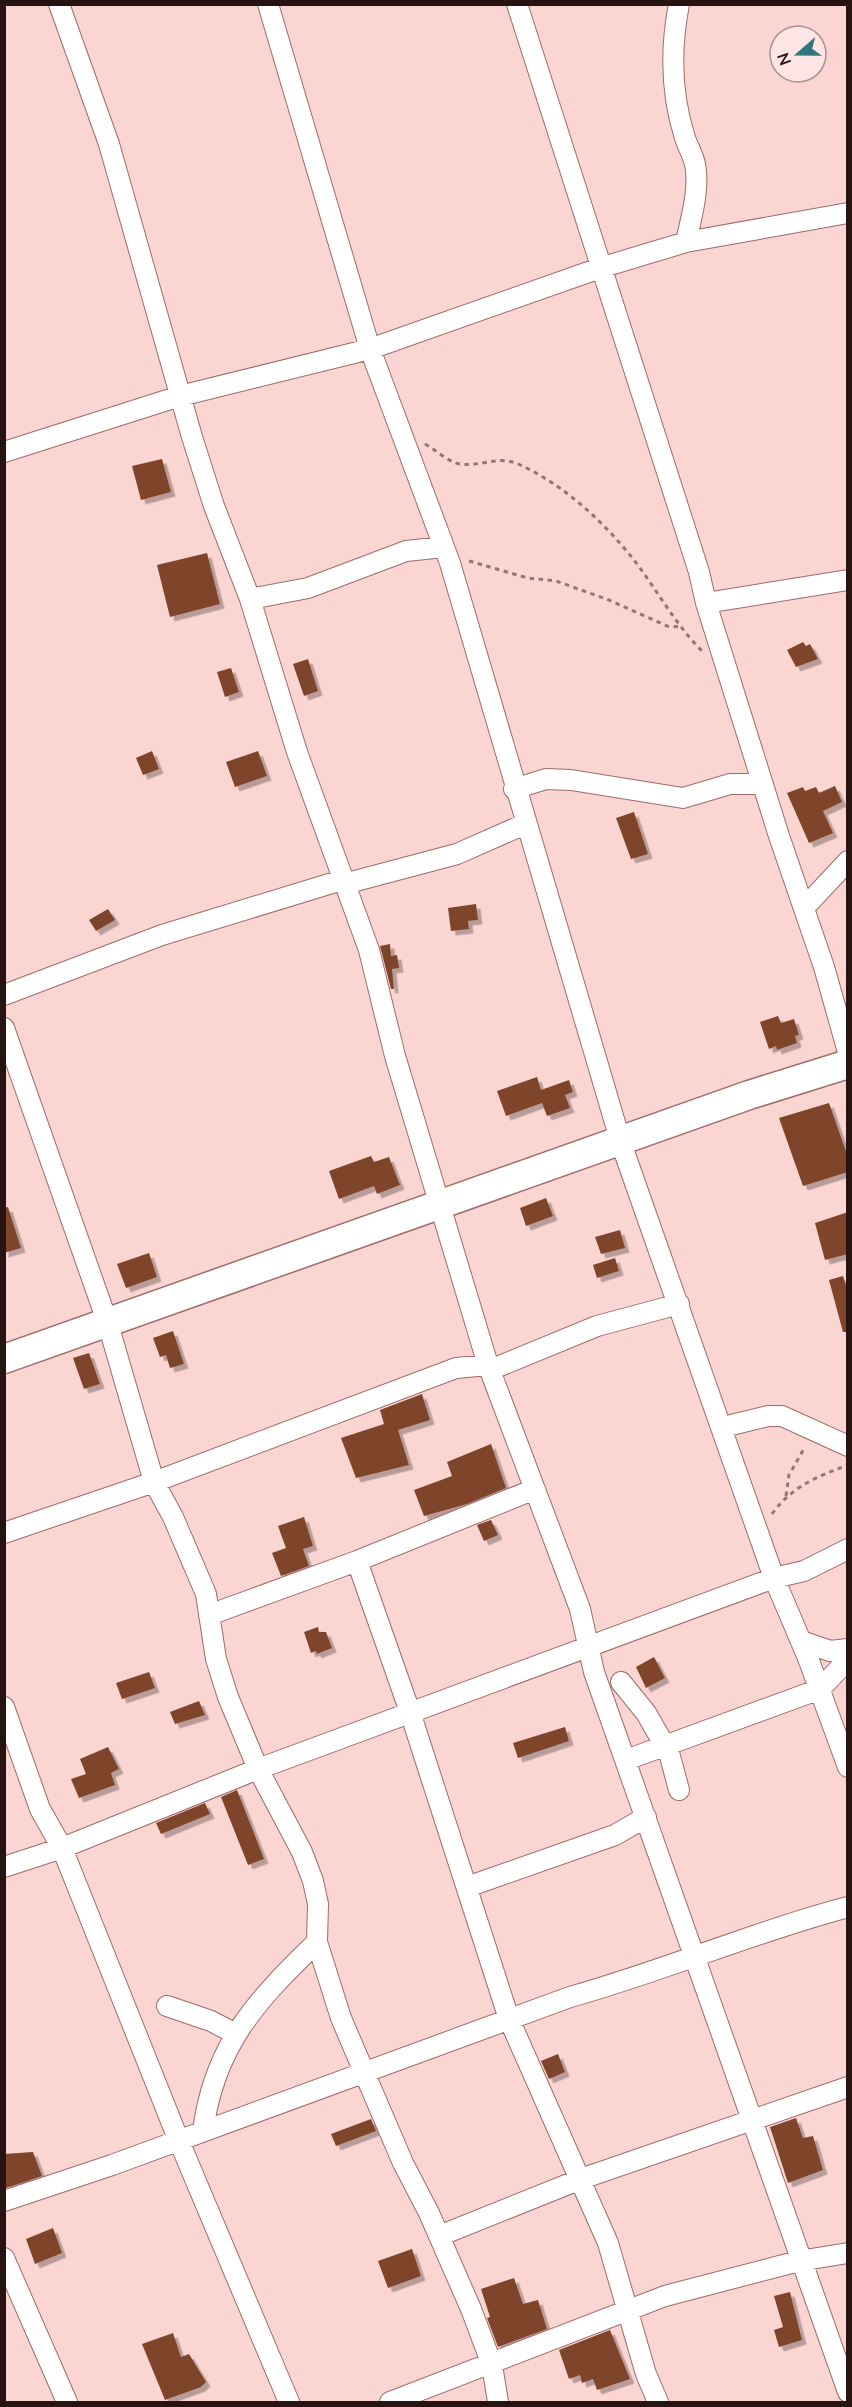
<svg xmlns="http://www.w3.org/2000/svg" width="852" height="2407" viewBox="0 0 852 2407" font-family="'Nunito Sans',sans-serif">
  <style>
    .building { fill: #7f442c; filter: url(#shadow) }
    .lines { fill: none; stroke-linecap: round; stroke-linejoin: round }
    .street-casing { stroke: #a06a68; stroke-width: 22 }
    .secondary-casing { stroke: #a06a68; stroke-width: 31 }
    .path { stroke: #947775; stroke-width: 3; stroke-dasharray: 4.5 4.5; stroke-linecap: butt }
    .street { stroke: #fff; stroke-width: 20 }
    .secondary { stroke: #fff; stroke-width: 28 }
  </style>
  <defs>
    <filter id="shadow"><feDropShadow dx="4.5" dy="4.5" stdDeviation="0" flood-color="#0004"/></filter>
  </defs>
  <rect width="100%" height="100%" fill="#fad5d2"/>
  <path class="building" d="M162 459 171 492 141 500 132 466Z
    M207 553 220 604 170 617 157 565Z
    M803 642 806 646 810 644 818 659 796 667 787 650Z
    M308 659 318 691 304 696 293 664Z
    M231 668 239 692 225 697 217 672Z
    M152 751 159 769 143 775 136 758Z
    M258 751 267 776 235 787 226 762Z
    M835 786 842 802 823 811 833 833 809 843 787 793 803 787 805 791 816 787 819 793Z
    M634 812 648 854 631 859 616 818Z
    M476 904 478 920 468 921 469 929 451 931 448 908Z
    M108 909 115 920 96 931 89 920Z
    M390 944 391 956 397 955 399 968 392 969 394 989H391L380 946Z
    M778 1016 781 1023 794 1019 799 1035 795 1036 797 1043 777 1050 776 1046 769 1049 760 1022Z
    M537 1077 541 1090 569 1080 573 1092 565 1095 570 1108 547 1116 542 1103 506 1116 497 1091Z
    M829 1103 848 1157V1172L803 1186 779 1118Z
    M371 1156 374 1162 389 1157 400 1185 377 1194 374 1186 339 1199 329 1171Z
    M546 1198 553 1216 526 1226 520 1208Z
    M8 1207 21 1248 4 1253V1208Z
    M848 1212V1254L825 1260 815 1223Z
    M620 1230 625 1248 601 1254 595 1237Z
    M149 1253 157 1277 126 1288 117 1264Z
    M615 1258 619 1271 597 1278 593 1265Z
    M843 1276 848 1292V1332H843L829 1280Z
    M173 1331 184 1364 170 1368 166 1355 160 1357 153 1338Z
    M89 1353 100 1384 84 1389 73 1358Z
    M422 1394 430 1420 398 1430 409 1465 356 1478 341 1438 384 1424 380 1410Z
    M491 1444 506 1488 467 1504 424 1516 414 1490 452 1476 447 1462Z
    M304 1517 313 1546 303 1549 309 1566 281 1576 272 1553 286 1548 278 1526Z
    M491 1520 498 1535 484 1541 477 1525Z
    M318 1627 319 1632H326L332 1648 317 1654 316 1651 311 1653 304 1632Z
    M654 1657 665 1678 646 1688 636 1667Z
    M149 1672 155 1688 122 1699 116 1683Z
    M199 1701 205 1715 175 1724 170 1712Z
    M565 1727 569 1741 518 1758 513 1743Z
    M108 1747 119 1769 111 1773 115 1785 79 1798 71 1779 86 1774 80 1759Z
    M237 1790 264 1859 248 1865 221 1797Z
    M205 1803 210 1814 161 1834 156 1823Z
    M558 2054 565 2072 549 2079 541 2061Z
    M796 2118 803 2138 813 2136 823 2170 788 2183 770 2127Z
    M371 2119 376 2131 336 2146 331 2134Z
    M33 2152 42 2176 6 2188 4 2154Z
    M53 2228 62 2253 35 2264 26 2239Z
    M412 2249 421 2276 388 2288 378 2261Z
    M514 2278 523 2304 538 2300 547 2329 498 2347 487 2318 490 2317 481 2289Z
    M790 2292 802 2340 779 2347 774 2330 783 2327 774 2296Z
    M610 2330 630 2379 597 2390 593 2379 582 2383 580 2375 569 2379 559 2350Z
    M173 2333 181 2357 189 2354 206 2382 201 2387 165 2400 142 2344Z"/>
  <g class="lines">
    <g class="street-casing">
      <path id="street" d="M59 4 109 144 192 437 214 506 250 599 297 752 369 950 395 1056 488 1365 580 1609 594 1672 848 2392
        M268 4 370 349 450 563 621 1143 774 1578 808 1658 848 1767
        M517 4 699 572 706 603 779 836 824 967 848 1052
        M679 4C670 50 671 94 685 138 688 147 693 155 695 164 700 189 691 218 686 242
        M4 452 180 396 370 349 600 268 686 242 848 213
        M250 599 308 588 406 551 444 547
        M706 603 848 580
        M514 789 546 779 571 780 683 798 730 784H762
        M344 884 457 854 525 824
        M804 908 848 861
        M4 995 162 935 342 880
        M4 1028 108 1324 154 1482 173 1517 206 1594 216 1659 228 1697 258 1769 302 1852 313 1881 318 1904 317 1942 341 2018 403 2163 429 2213 471 2309 492 2365 498 2402
        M490 1370 597 1326 679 1304
        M723 1427 768 1416H782L848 1446
        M4 1533 154 1482 456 1368 488 1365
        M357 1561 410 1712 509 2019 608 2243 646 2374 658 2402
        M209 1615 357 1561 535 1489
        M801 1641 830 1651 848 1649
        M621 1682 646 1713 665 1746
        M4 1707 40 1809 62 1848 179 2141 289 2402
        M667 1745 679 1790
        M626 1760 820 1689 840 1668 847 1649
        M4 1867 62 1848 258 1769 774 1578 804 1571 848 1549
        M467 1887 615 1835 646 1817
        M167 2006 211 2021 236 2034
        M203 2131C214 2045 257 2000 317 1942
        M4 2201 112 2165 570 1997C664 1971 753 1932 848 1907
        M439 2236 581 2179 848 2087
        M4 2258 67 2402
        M390 2402 665 2296 799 2261 848 2253"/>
    </g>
    <g class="secondary-casing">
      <path id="secondary" d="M4 1359 749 1095 848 1064"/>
    </g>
    <path class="path" d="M425 444C436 450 448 462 460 464 481 467 498 455 518 464 563 484 603 521 634 560 657 590 675 624 702 651
      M469 561 528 578 556 581 609 600 667 626 681 627
      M786 1496 789 1475 805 1447
      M772 1514C791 1487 818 1476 848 1465"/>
    <use href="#street" class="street"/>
    <use href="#secondary" class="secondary"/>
  </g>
  <rect width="852" height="2407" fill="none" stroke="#271312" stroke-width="12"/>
  <g transform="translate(798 54) rotate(250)"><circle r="28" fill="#ffe5e4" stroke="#a99190" stroke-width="1.5"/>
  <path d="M0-4.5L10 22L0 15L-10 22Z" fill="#2e777d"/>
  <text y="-9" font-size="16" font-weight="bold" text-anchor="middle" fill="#271312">N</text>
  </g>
</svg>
